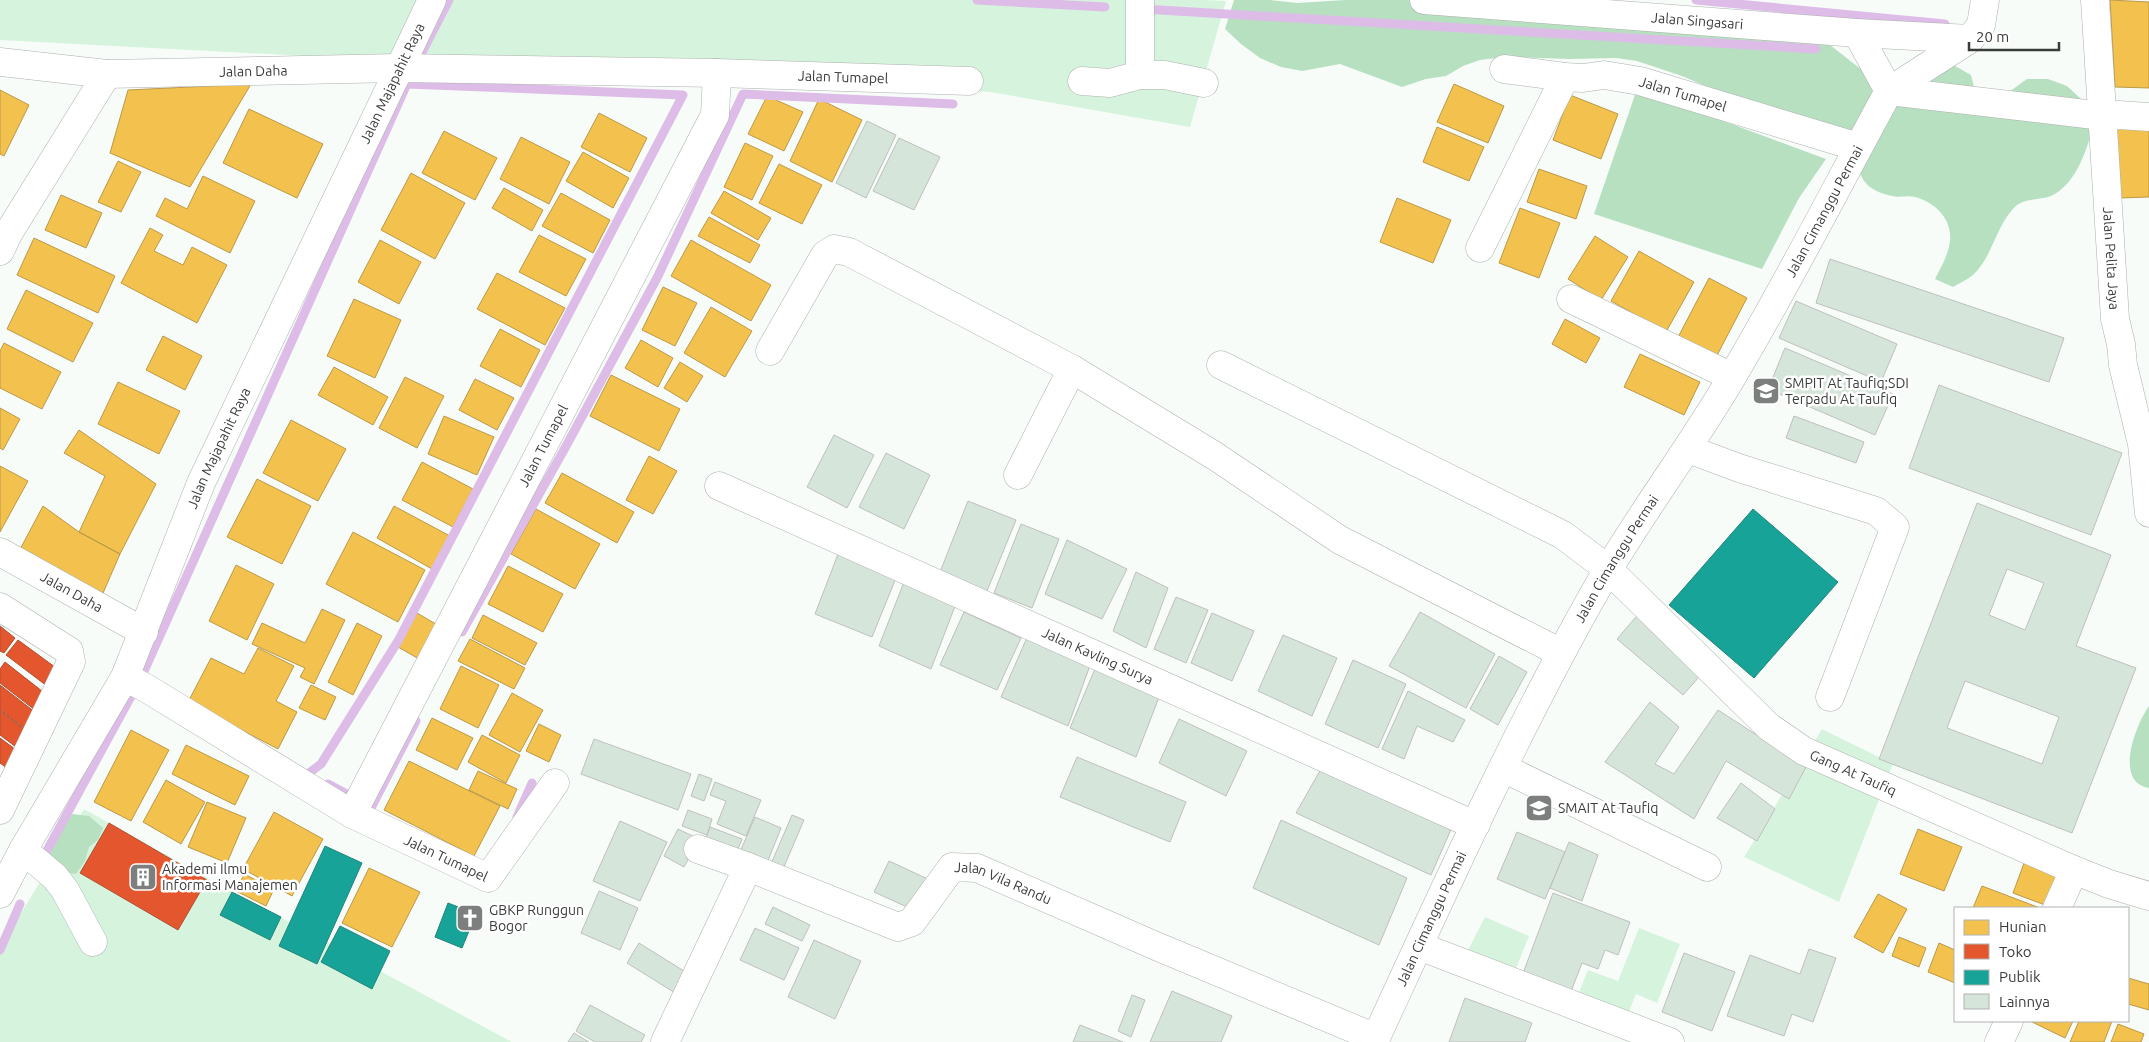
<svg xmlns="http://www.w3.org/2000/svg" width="2149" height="1042" viewBox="0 0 2149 1042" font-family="Ubuntu,sans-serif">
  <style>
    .green { fill: #d6f4dd }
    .forest { fill: #b7e0c1 }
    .homes { fill: #f2c14e; stroke: #bb9948 }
    .shops { fill: #e4572e; stroke: #b14f32 }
    .public { fill: #17a398; stroke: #22847c }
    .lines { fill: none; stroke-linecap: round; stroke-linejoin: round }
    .stream { stroke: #ddbce8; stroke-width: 9 }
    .building { fill: #d6e5da; stroke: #bec0be; fill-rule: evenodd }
    .minor-casing { stroke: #adb0ae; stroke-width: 29 }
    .minor { stroke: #fefffe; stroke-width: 28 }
    .labels { text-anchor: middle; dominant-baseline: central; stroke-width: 5; stroke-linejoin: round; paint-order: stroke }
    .street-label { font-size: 14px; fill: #3a3c3b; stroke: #fff }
    .poi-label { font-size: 14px; fill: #3a3c3b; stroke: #fff; text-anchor: start }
  </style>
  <rect width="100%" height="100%" fill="#f8fcf9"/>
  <path class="green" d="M0 0H1204L1226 1 1190 127 991 92 0 40Z
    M1822 729 1893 764 1839 902 1744 857Z
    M84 809 213 881 512 1042H0V948Z
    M1485 917 1529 936 1515 971 1467 952Z
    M1639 928 1680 944 1657 1003 1636 994 1627 1017 1577 997 1588 970 1618 981Z"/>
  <path class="forest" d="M1234 0H1270L1297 3 1345 0H1406L1813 37 1830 45 1862 70 1894 88 1930 52 1971 75 1976 95 2009 92 2027 79H2048L2067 86 2082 100 2094 122C2088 147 2077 184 2051 196 2038 201 2022 197 2012 210 1995 230 1992 257 1973 275 1967 280 1959 283 1953 287L1935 279C1941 267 1949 254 1950 240 1952 218 1934 202 1915 197 1907 195 1899 198 1892 196 1870 192 1857 180 1858 158L1720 102 1703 85 1682 76 1637 61 1616 58 1570 59 1504 57 1480 60 1463 66 1446 76 1426 79 1402 87 1340 64 1302 71 1281 67 1260 58 1241 44 1225 29Z
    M1637 89 1826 159 1799 198 1762 269 1594 214Z
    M2149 706V788C2113 782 2136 724 2149 706Z
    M72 814 89 816 103 828 98 840 89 847 85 861 76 874 70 873 65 886 40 867C52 850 58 830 72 814Z"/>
  <path class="homes" d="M2110 0 2149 2V88L2115 87Z
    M251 84 190 187 110 153 128 90Z
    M1454 84 1504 106 1488 143 1437 122Z
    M0 90 29 105 4 156 0 154Z
    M1570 95 1618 114 1601 159 1553 140Z
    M767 96 803 112 784 151 748 134Z
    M819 99 862 120 832 182 790 161Z
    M249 109 323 144 297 198 223 163Z
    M599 113 647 138 630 172 581 147Z
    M2149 123V197L2120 198 2116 125Z
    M1437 127 1484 147 1469 181 1423 162Z
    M444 131 497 158 475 200 422 173Z
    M521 137 570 162 549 204 500 179Z
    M745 143 773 156 752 200 724 187Z
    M583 152 629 178 613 208 566 181Z
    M118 161 141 172 121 212 98 202Z
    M779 164 822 185 802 224 759 203Z
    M1539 169 1587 186 1576 219 1527 202Z
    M411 173 465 203 435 259 381 230Z
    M203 176 255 201 230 253 156 216 165 198 187 209Z
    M504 188 543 210 532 231 492 208Z
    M724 191 771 218 758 240 711 213Z
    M561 193 610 220 593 253 542 226Z
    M61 195 102 213 86 248 45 230Z
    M1397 198 1451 220 1433 263 1380 242Z
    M1520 208 1560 223 1539 278 1499 263Z
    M709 217 760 245 750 263 698 236Z
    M150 228 163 235 154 251 183 265 192 247 227 265 197 323 121 283Z
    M539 235 586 259 566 296 519 272Z
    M1595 236 1628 257 1601 300 1568 279Z
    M34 238 115 276 98 313 17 275Z
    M380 240 421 262 399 304 358 282Z
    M691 240 771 285 751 321 671 276Z
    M1639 251 1694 282 1666 332 1611 301Z
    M497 273 565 308 545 345 477 309Z
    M1709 278 1747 298 1714 361 1676 341Z
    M663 287 697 303 675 346 642 330Z
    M26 290 93 323 73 362 7 329Z
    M354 299 401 320 375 378 327 356Z
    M711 307 752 331 725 377 684 353Z
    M1565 319 1600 338 1586 363 1552 344Z
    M500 329 540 350 521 387 480 366Z
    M163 336 202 356 185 390 146 370Z
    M641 340 673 358 658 387 625 368Z
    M4 343 61 372 42 409 0 388V351Z
    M1640 354 1700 382 1684 415 1624 387Z
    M680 362 703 376 687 402 664 388Z
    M334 367 388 397 373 425 318 395Z
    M611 375 680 409 659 451 590 416Z
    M405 377 444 396 417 448 379 428Z
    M475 379 514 398 497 430 459 410Z
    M118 382 180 411 159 454 98 424Z
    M0 408 20 419 3 450 0 448Z
    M444 416 494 437 477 475 428 454Z
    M291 420 346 449 318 501 263 473Z
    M79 430 156 484 120 554 79 532 105 476 64 453Z
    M649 456 677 471 653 514 626 500Z
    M422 462 473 489 453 527 402 500Z
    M0 466 28 481 0 532Z
    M562 473 634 512 617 543 545 503Z
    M257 479 311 506 282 564 227 537Z
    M43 506 79 532 120 554 100 600 17 555Z
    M394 506 450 536 432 569 377 538Z
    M536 509 600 544 575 589 511 554Z
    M353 532 425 570 398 622 326 584Z
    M236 565 274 584 247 640 209 621Z
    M508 566 563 594 543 632 488 604Z
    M322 609 345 620 314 684 300 677 305 668 252 644 262 623 305 643Z
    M417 613 446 630 426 663 398 647Z
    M483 615 537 643 525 665 472 638Z
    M357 623 382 636 353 695 328 682Z
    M470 639 525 668 514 689 458 661Z
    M258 648 294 666 276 701 297 712 278 749 188 702 211 658 244 674Z
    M461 666 499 685 478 728 440 709Z
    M311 685 336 697 325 720 299 708Z
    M512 693 543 710 520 752 489 735Z
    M432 718 473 738 457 770 416 750Z
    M539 724 561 735 549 762 526 751Z
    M131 730 169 750 131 821 94 802Z
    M482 735 520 755 506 783 468 762Z
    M186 745 249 776 235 805 172 774Z
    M409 761 500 806 474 856 384 810Z
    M478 771 517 789 508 809 469 790Z
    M166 780 205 802 181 844 143 822Z
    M207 802 246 818 227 863 188 847Z
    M274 812 323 839 292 896 243 869Z
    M1918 829 1962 847 1944 891 1900 874Z
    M2026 858 2059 871 2045 905 2013 893Z
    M369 868 420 892 392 947 342 923Z
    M244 874 274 889 266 906 236 891Z
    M1982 886 2040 908H1973Z
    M1878 894 1907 909 1883 953 1854 937Z
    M1899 937 1926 948 1919 967 1892 956Z
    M1939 943 1955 950V983L1928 972Z
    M2128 978 2149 984V1010L2128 1004Z
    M2030 1021H2073L2065 1038Z
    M2079 1021H2112L2104 1042H2070Z
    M2118 1024 2144 1034 2141 1042H2111Z"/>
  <path class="shops" d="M0 626 15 638 4 653 0 651Z
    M18 640 59 670 47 686 6 655Z
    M5 662 47 695 35 710 0 683V669Z
    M0 685 40 716 28 731 0 710Z
    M0 711 32 735 20 750 0 735Z
    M0 738 23 755 11 771 0 763Z
    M109 823 207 880 178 930 80 873Z"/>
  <path class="public" d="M1753 509 1838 582 1754 678 1669 605Z
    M325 846 362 863 317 964 279 946Z
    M232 892 281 917 270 940 220 915Z
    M448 903 476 914 462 948 435 937Z
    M340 926 390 951 372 989 321 962Z"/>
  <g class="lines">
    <path class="stream" d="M977 0 1105 7
      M1696 0 1945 24
      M1143 9 1816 49
      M418 60 449 0
      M462 632 565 448 658 276 743 94 953 104
      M328 784 356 799
      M371 808 416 721
      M517 817 532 783
      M44 856 141 678 407 84 683 95 398 641 321 764 309 773
      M0 950 20 904"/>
  </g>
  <path class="building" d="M867 121 896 135 866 198 836 183Z
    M899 138 940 157 914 210 873 191Z
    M1830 259 2064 338 2049 382 1816 303Z
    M1796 301 1897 344 1881 382 1779 338Z
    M1785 348 1893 394 1875 435 1768 389Z
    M1939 385 2122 453 2091 535 1909 468Z
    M1794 416 1864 442 1856 463 1786 438Z
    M834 435 874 455 847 508 807 487Z
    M886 453 930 475 904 529 859 507Z
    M968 501 1016 520 987 591 940 572Z
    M1977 503 2111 555 2076 646 2136 668 2072 833 1879 759ZM2007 569 2044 583 2025 630 1989 615ZM1965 681 2059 717 2042 764 1947 728Z
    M1021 524 1059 539 1032 608 994 593Z
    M1067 540 1127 569 1102 619 1045 594Z
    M840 549 898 573 872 637 815 614Z
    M1136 572 1168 588 1146 648 1113 631Z
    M906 577 957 601 931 669 879 646Z
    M1176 597 1208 610 1186 663 1154 649Z
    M1641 611 1707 668 1683 695 1617 639Z
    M964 612 1021 638 997 690 940 665Z
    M1420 612 1495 654 1466 708 1389 666Z
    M1212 613 1254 631 1232 681 1191 663Z
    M1029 633 1092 660 1068 726 1001 697Z
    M1283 635 1337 658 1312 716 1258 691Z
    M1499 656 1527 672 1498 725 1470 709Z
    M1353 660 1406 684 1378 748 1325 724Z
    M1097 664 1161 692 1136 757 1070 728Z
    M1408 691 1465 720 1453 742 1417 726 1404 759 1382 749Z
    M1650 702 1679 727 1655 764 1674 774 1718 710 1806 767 1789 799 1726 761 1694 819 1605 762Z
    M1179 719 1247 751 1226 796 1159 763Z
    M594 739 691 774 678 810 581 774Z
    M1077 757 1186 802 1170 842 1060 797Z
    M1321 769 1453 825 1431 875 1296 813Z
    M699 774 712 779 704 801 691 796Z
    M715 782 761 800 746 836 717 824 726 801 710 795Z
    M1741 783 1775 809 1757 841 1717 818Z
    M688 810 712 819 707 835 682 826Z
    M792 815 804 820 780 876 768 871Z
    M755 817 781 828 767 863 740 852Z
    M1281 820 1407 878 1379 945 1253 888Z
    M620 821 667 842 640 901 593 881Z
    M710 827 742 839 735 857 704 844Z
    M678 829 699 839 684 867 664 856Z
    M1517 832 1565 852 1545 899 1497 879Z
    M1569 842 1598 855 1582 901 1550 888Z
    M889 861 932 881 918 912 874 892Z
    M599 891 638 908 620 950 581 933Z
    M1553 893 1630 922 1618 955 1605 950 1598 969 1582 963 1570 994 1522 976Z
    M773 907 810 925 802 941 765 924Z
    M755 928 799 948 784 980 740 960Z
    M814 940 861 961 835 1019 788 997Z
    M639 943 692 976 680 996 627 963Z
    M1809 949 1836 958 1813 1022 1792 1014 1784 1036 1727 1016 1750 955 1800 974Z
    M1684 953 1735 972 1712 1031 1662 1012Z
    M1172 991 1232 1016 1221 1042H1150Z
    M1132 995 1145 1000 1131 1037 1118 1031Z
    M1465 998 1532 1023 1525 1042H1449Z
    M590 1005 645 1035 641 1042H595L576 1031Z
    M1080 1025 1123 1042H1073Z
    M574 1033 589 1042H568Z"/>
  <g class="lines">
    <g class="minor-casing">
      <g id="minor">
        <path id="s1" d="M1424 0 1857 33 1970 39"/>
        <path id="s2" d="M2095 0 2115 319 2121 344 2123 365 2142 444 2149 513"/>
        <path id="s3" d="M0 62 107 74 398 68 717 73 969 81"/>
        <path id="s4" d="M1504 69 1565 77 1583 78 1604 75 1640 81 1858 147"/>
        <path d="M1140 75V0"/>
        <path d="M1082 81 1110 83 1140 75H1165L1204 83"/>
        <path d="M1889 91 2103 116 2119 115 2149 117"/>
        <path d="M1889 91 1970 39 1981 25 1985 0"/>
        <path d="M1480 248 1565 77"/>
        <path d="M0 251 9 232 107 74"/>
        <path d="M1571 299 1732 377"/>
        <path d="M770 351 825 255 834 249 849 252 1072 369 1215 456 1340 540 1561 653"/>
        <path id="s5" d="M1221 365 1563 535 1608 569 1769 727 1804 751 2074 870 2109 884 2149 896"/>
        <path d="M1688 449 1739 468 1876 511 1895 527 1830 697"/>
        <path d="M1018 475 1072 369"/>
        <path id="s6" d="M719 486 1472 824H1476"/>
        <path id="s7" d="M0 552 144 632"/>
        <path d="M0 607 69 651 71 662 0 810"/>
        <path id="s8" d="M125 677 146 688 352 814 488 878 555 783"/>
        <path d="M1503 768 1707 867"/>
        <path id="s9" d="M352 814 715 115 717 73"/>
        <path d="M698 849 748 867"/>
        <path d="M23 850 55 877 65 890 93 942"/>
        <path id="s10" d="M0 894 23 850 125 677 201 483 432 0"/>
        <path d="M2057 908 2074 870"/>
        <path d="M1419 946 1670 1042"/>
        <path id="s11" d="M665 1042 748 867 898 927 912 922 952 867 977 868 1156 946 1376 1038"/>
        <path id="s12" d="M1374 1042C1443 893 1511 741 1592 597 1634 522 1688 452 1732 377 1788 283 1837 186 1889 91L1857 33"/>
        <path d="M1999 1042 2009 1021"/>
      </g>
    </g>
    <use href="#minor" class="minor"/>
  </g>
  <defs>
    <g id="school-square" transform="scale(1.4375)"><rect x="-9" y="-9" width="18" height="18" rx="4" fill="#7c7f7e" stroke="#fff"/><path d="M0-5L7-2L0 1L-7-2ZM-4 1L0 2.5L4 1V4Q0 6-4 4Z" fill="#fff"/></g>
    <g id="building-square" transform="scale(1.4375)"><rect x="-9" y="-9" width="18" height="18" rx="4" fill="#7c7f7e" stroke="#fff"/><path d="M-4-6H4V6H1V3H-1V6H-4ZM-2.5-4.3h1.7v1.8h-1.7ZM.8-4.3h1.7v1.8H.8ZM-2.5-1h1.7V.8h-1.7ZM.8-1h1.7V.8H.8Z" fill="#fff"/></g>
    <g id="church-square" transform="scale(1.4375)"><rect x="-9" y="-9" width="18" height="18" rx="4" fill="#7c7f7e" stroke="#fff"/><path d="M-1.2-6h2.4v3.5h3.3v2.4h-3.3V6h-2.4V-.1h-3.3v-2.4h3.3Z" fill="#fff"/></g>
  </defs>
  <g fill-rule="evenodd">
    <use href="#school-square" x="1766" y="391"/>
    <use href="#school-square" x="1539" y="808"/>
    <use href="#building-square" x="143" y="877"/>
    <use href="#church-square" x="470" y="918"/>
  </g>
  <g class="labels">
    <g class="street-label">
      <text stroke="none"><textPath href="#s1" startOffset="274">Jalan Singasari</textPath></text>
      <text stroke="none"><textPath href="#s3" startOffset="254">Jalan Daha</textPath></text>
      <text stroke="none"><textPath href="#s3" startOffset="844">Jalan Tumapel</textPath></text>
      <text stroke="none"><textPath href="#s10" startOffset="902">Jalan Majapahit Raya</textPath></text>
      <text stroke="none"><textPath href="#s4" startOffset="182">Jalan Tumapel</textPath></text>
      <text stroke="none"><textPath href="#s12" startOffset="946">Jalan Cimanggu Permai</textPath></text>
      <text stroke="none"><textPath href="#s2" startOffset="259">Jalan Pelita Jaya</textPath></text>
      <text stroke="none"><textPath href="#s9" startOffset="415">Jalan Tumapel</textPath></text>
      <text stroke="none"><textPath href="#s10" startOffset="498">Jalan Majapahit Raya</textPath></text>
      <text stroke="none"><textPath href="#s12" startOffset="541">Jalan Cimanggu Permai</textPath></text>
      <text stroke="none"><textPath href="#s7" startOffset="82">Jalan Daha</textPath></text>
      <text stroke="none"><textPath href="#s6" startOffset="415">Jalan Kavling Surya</textPath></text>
      <text stroke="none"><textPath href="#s5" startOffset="760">Gang At Taufiq</textPath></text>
      <text stroke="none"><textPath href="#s8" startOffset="369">Jalan Tumapel</textPath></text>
      <text stroke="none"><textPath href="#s11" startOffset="492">Jalan Vila Randu</textPath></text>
      <text stroke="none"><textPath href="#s12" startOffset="136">Jalan Cimanggu Permai</textPath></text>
    </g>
    <g class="poi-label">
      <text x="1785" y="383">SMPIT At Taufiq;SDI<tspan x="1785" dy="16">Terpadu At Taufiq</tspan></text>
      <text x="1558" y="808">SMAIT At Taufiq</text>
      <text x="162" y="869">Akademi Ilmu<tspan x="162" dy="16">Informasi Manajemen</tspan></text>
      <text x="489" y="910">GBKP Runggun<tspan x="489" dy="16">Bogor</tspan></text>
    </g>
  </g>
  <rect x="1954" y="907" width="175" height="115" fill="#ffffff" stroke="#b0b1b1"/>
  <rect x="1964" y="920" width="25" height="15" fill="#f2c14e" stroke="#b0b1b1"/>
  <text x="1999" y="932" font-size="15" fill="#3a3c3b">Hunian</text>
  <rect x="1964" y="944" width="25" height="15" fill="#e4572e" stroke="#b0b1b1"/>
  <text x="1999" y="957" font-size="15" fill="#3a3c3b">Toko</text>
  <rect x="1964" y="970" width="25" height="15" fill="#17a398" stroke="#b0b1b1"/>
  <text x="1999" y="982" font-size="15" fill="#3a3c3b">Publik</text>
  <rect x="1964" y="994" width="25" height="15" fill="#d6e5da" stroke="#b0b1b1"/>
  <text x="1999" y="1007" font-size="15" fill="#3a3c3b">Lainnya</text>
  <path d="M1969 42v8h90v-8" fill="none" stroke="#3a3c3b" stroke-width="2.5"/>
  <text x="1976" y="42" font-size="15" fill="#3a3c3b" stroke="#ffffff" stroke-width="4" paint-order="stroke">20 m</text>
</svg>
